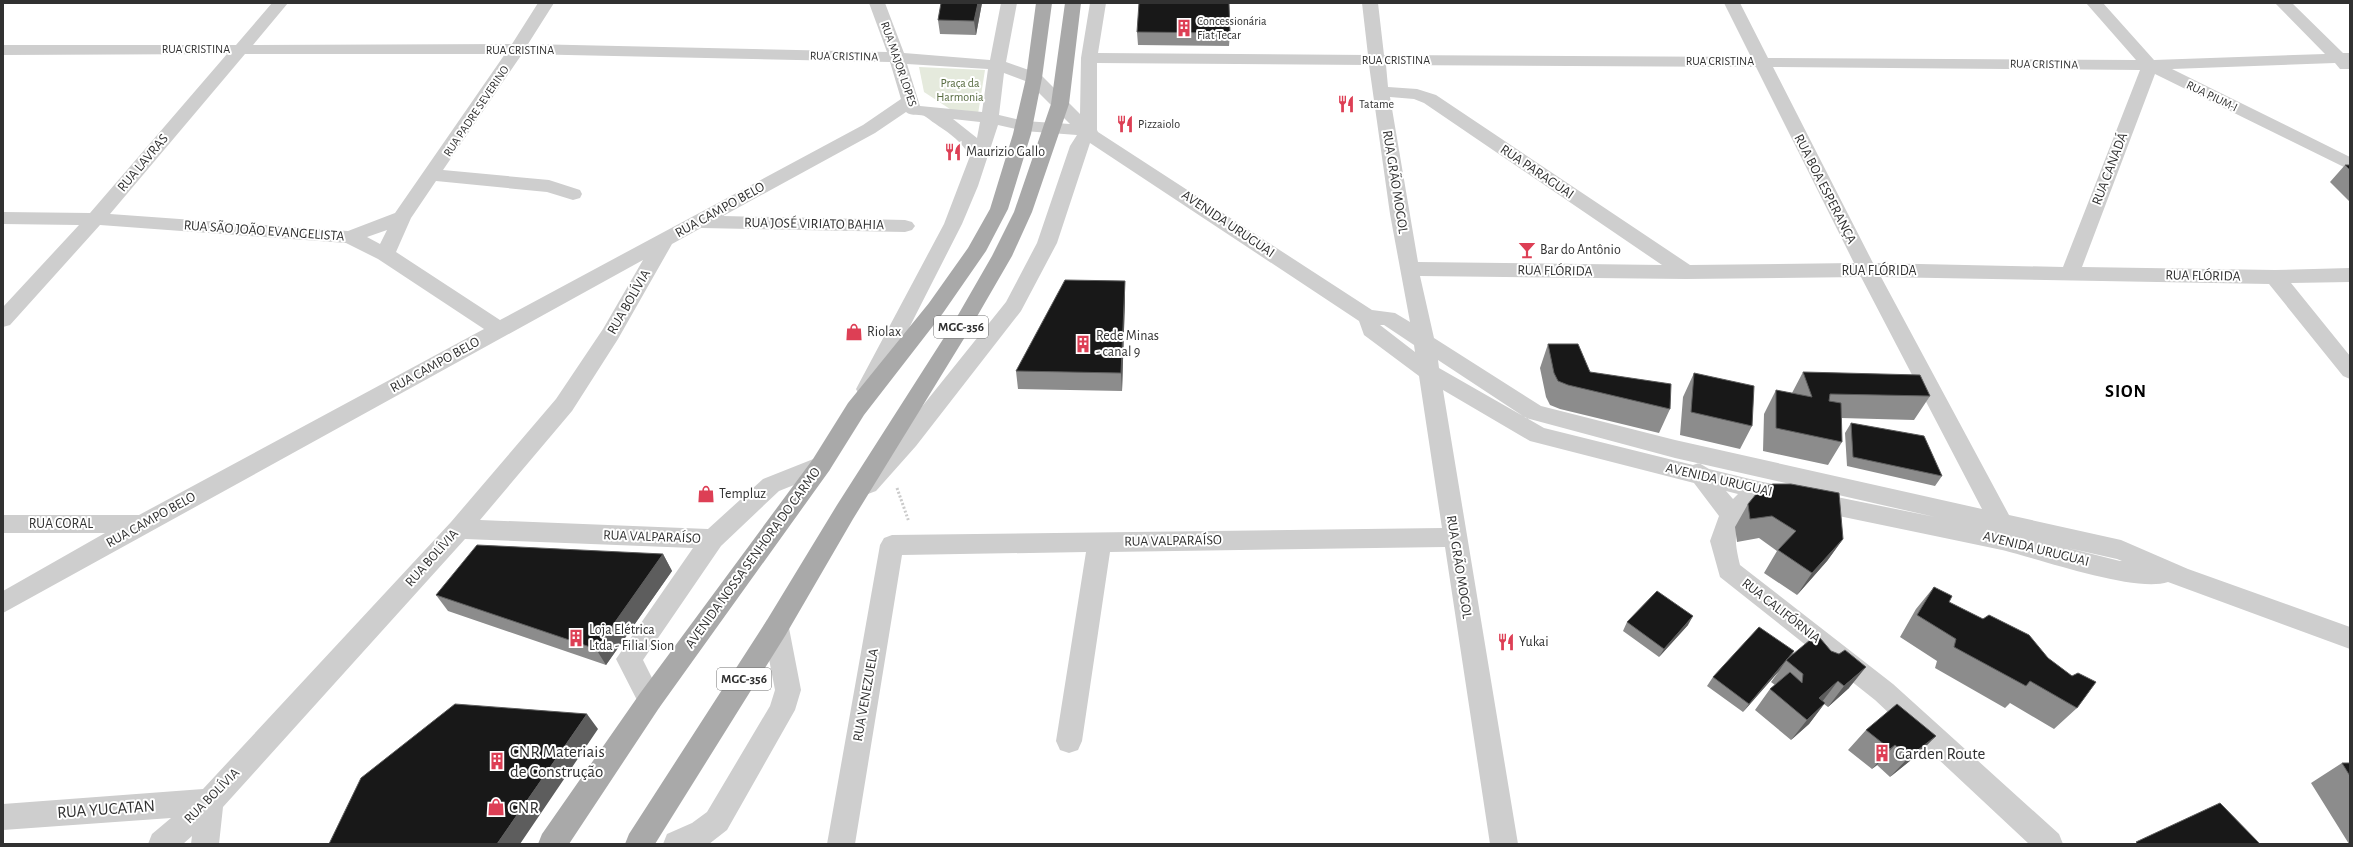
<svg xmlns="http://www.w3.org/2000/svg" width="2353" height="847" viewBox="0 0 2353 847" font-family="'Alegreya Sans',sans-serif">
  <style>
    .green { fill: #e5eadd }
    .lines { fill: none; stroke-linecap: round; stroke-linejoin: round }
    .path { stroke: #cbcbcb; stroke-width: 3; stroke-dasharray: 2 2; stroke-linecap: butt }
    .minor { fill: #cecece; fill-rule: evenodd }
    .major { fill: #a9a9a9; fill-rule: evenodd }
    .wall { fill: #8c8c8c }
    .shaded-wall { fill: #5d5d5d }
    .building { fill: #181818; stroke: #5d5d5d }
    .labels { text-anchor: middle; dominant-baseline: central; stroke-width: 4; stroke-linejoin: round; paint-order: stroke }
    .far-poi-label { font-size: 12px; fill: #313131; stroke: #fff; text-anchor: start }
    .far-street-label { font-size: 12px; fill: #313131; stroke: #fff }
    .far-park-label { font-size: 12px; fill: #576b40; stroke: #fff }
    .shield { fill: #fff; stroke: #6f6f6f; stroke-width: 1 }
    .shield-label { font-size: 13px; font-weight: bold; fill: #313131 }
    .poi-label { font-size: 14px; fill: #313131; stroke: #fff; text-anchor: start }
    .street-label { font-size: 14px; fill: #313131; stroke: #fff }
    .near-poi-label { font-size: 17px; fill: #313131; stroke: #fff; text-anchor: start }
    .near-street-label { font-size: 17px; fill: #313131; stroke: #fff }
    .district-label { font-size: 18px; font-weight: bold; letter-spacing: 1px; fill: #000; stroke: #fff }
  </style>
  <rect width="100%" height="100%" fill="#fff"/>
  <path class="green" d="M919 67 985 70 978 114 953 111 924 92Z"/>
  <g class="lines">
    <path class="path" d="M897 488 909 522"/>
    <path class="minor" d="M272 3H288L253 45 512 44 538 3H554L528 44 887 52 869 3H885L904 53 990 60 1001 3H1017L1006 62 1040 74 1080 114 1081 58 1090 3H1106L1098 53 1368 55 1362 3H1378L1384 55 1751 57 1724 3H1740L1768 58 2136 60 2086 3H2103L2154 60 2325 54 2275 3H2292L2343 53H2350V69H2340L2335 63 2172 69 2350 157V170L2155 74 2082 267 2275 270 2350 268V282L2291 283 2350 356V379L2343 376 2269 284 1881 277 2009 515 2121 540 2188 569 2350 627V649L2168 582C2135 593 2040 559 2002 550 1923 533 1842 517 1762 500 1736 525 1731 528 1740 565L1893 684 2059 834 2063 844H2029L1875 700 1720 577 1710 541 1719 516 1694 483 1530 441 1443 390 1518 844H1490L1445 547 1110 552 1082 741 1078 750 1069 753 1060 750 1056 741 1086 552 902 555 855 844H827L880 545 884 538 892 535 1442 528 1419 376 1364 335 1359 321 1090 143 1057 243 1021 311 916 446 876 491 868 494 860 491 857 485 860 479 900 434 1006 302 1037 243 1070 146 1077 135 1024 131 998 125 978 186 962 224 878 389 875 395 867 397 859 395 856 389 944 224 970 156C959 137 943 130 926 117 921 113 911 117 906 112L875 133 723 216 905 220 912 222 915 226 912 230 905 232 701 228 672 244 618 339 572 411 480 520 708 529 763 479 821 456 829 459 832 465 829 471 779 491 721 546 643 660 663 700 659 708 650 712 641 708 616 659 693 548 465 539 223 807 219 844H191L192 836 183 844H148L152 834 171 818 3 830V804L203 789 451 522 556 399 603 329 643 260 3 613V591L105 533H3V515H139L484 329 378 259 346 243 100 225 10 325 3 327V307L79 225 3 224V212L90 213 227 54 3 55V45H236ZM245 54H505L395 213 348 231 110 214ZM522 54 890 62 901 99 863 125 500 320 396 252 411 218 436 181 547 192 573 200 580 198 582 194 580 190 549 180 443 170ZM1097 63 1369 65 1390 214 1410 322 1395 313 1372 310 1098 132 1097 130ZM907 64 988 69 982 112 920 106ZM1386 65 1756 67 1854 263 1690 265 1436 95 1417 89 1388 87ZM1773 67 2140 70 2063 267 1873 263ZM1004 73 1028 82 1070 124 1024 121 999 115ZM1390 97 1414 99 1424 103 1662 265 1418 262ZM953 119 980 122 977 138ZM387 230 380 244 367 237ZM1420 276 1686 279 1861 277 1982 509 1675 440 1541 406 1434 338ZM1380 325H1384L1414 345 1415 352ZM1438 360 1526 418 1675 458 1935 517 1758 481 1709 469 1699 463 1693 465 1544 428 1439 368ZM1726 491 1738 494 1733 499ZM2068 548 2117 559 2122 561H2120Z
      M776 617 785 620 789 628 801 690 795 710 727 830 709 844H663L667 834 692 823 707 812 770 706 775 690 763 628 767 620Z"/>
    <path class="major" d="M1036 3H1052L1042 78 1031 134 1008 209 986 251 943 313 864 415 829 471 659 708 569 844H538L542 834 641 692 813 459 848 403 929 303 968 248 990 209 1013 134 1026 78Z
      M1065 3H1081L1069 104 1032 212 1012 256 968 332 853 519 785 636 655 844H625L629 834 767 620 837 505 954 322 992 256 1014 212 1051 104Z"/>
  </g>
  <path class="wall" d="M982 3 976 35 940 34 938 20Z
    M1137 32 1230 33 1229 46 1138 45Z
    M2345 165H2350V202L2330 182Z
    M1125 281V299L1122 391 1018 389 1016 371Z
    M1548 344 1590 372 1670 409 1659 433 1560 409 1550 405 1546 397 1540 368Z
    M1803 372 1930 396 1914 420 1841 418 1842 442 1828 465 1763 451 1764 414 1776 390 1792 393Z
    M1694 373 1752 426 1740 449 1680 435 1683 397Z
    M1851 423 1942 476 1935 486 1847 466 1845 433Z
    M1748 504 1843 539 1827 561 1797 595 1764 573 1777 551 1759 538 1737 542 1735 527Z
    M663 554 672 571 606 665 448 611 436 595Z
    M1934 587 1949 602 2077 708 2054 729 2010 703 2005 708 1935 668 1937 661 1900 637 1916 609Z
    M1627 622 1688 625 1659 657 1623 631Z
    M1810 640 1849 688 1828 707 1824 704 1809 724 1791 740 1755 710 1770 689 1775 685 1771 682 1779 671 1743 712 1707 686 1713 677 1794 651 1791 657Z
    M1866 730 1936 736 1916 756 1890 777 1877 765 1872 769 1848 750Z
    M2342 763H2350V844H2349L2311 783Z"/>
  <path class="shaded-wall" d="M978 3H982L976 35 974 21Z
    M1125 281V299L1122 391 1121 373Z
    M1843 539 1827 561 1797 595 1812 573Z
    M663 554 672 571 606 665 596 649Z
    M1693 616 1688 625 1659 657 1664 649Z
    M1785 662 1779 671 1743 712 1749 704Z
    M1866 667 1849 688 1828 707 1844 686Z
    M1838 681 1822 702 1819 698Z
    M1825 703 1809 724 1791 740 1807 720Z
    M587 714 598 729 520 844H497Z
    M1936 736 1916 756 1890 777 1909 757Z
    M1895 745 1877 765 1872 769 1890 749Z"/>
  <path class="building" d="M941 3H978L974 21 938 20Z
    M1139 3H1229L1230 33 1137 32Z
    M2345 165H2350V170Z
    M1065 280 1125 281 1121 373 1016 371Z
    M1548 344H1578L1590 372 1671 384 1670 409 1568 385 1558 381 1554 373Z
    M1803 372 1920 375 1930 396 1830 394 1829 401 1841 403 1842 442 1776 428V390L1812 397Z
    M1694 373 1754 386 1752 426 1691 412Z
    M1851 423 1924 436 1942 476 1853 457Z
    M1773 484H1791L1839 493 1843 539 1812 573 1778 550 1796 531 1772 516 1750 519 1748 504 1761 488Z
    M477 545 663 554 596 649 436 595Z
    M1934 587 1952 596 1949 602 1983 619 1989 615 2029 635 2048 658 2072 676 2078 673 2096 682 2077 708 2030 681 2026 686 1954 647 1956 639 1917 615Z
    M1657 591 1693 616 1664 649 1627 622Z
    M1759 627 1794 651 1749 704 1713 677Z
    M1820 638 1831 651 1839 654 1845 650 1866 667 1844 686 1838 681 1819 698 1825 703 1807 720 1770 689 1790 672 1802 683 1803 674 1786 660 1810 640 1813 643Z
    M455 704 587 714 497 844H329L361 778Z
    M1897 704 1936 736 1909 757 1895 745 1890 749 1866 730Z
    M2342 763H2350V776Z
    M2220 803 2260 844H2138L2136 842Z"/>
  <defs>
    <g id="building-bare" transform="scale(1.38)"><path d="M-4-6H4V6H1V3H-1V6H-4ZM-2.5-4.3h1.7v1.8h-1.7ZM.8-4.3h1.7v1.8H.8ZM-2.5-1h1.7V.8h-1.7ZM.8-1h1.7V.8H.8Z" fill="#dd3f55" stroke="#fff" stroke-width="2.5" paint-order="stroke"/></g>
    <g id="restaurant-bare" transform="scale(1.38)"><path d="M-5-6h1v4h1v-4h1v4h1v-4h1v5L-1.5 .5V6h-2V.5L-5-1ZM5-6V6H3V1.5H1.5Q1.5-4 5-6Z" fill="#dd3f55" stroke="#fff" stroke-width="2.5" paint-order="stroke"/></g>
    <g id="bar-bare" transform="scale(1.38)"><path d="M-6-5H6L.8 .8V4.5H3.5V6h-7V4.5H-.8V.8Z" fill="#dd3f55" stroke="#fff" stroke-width="2.5" paint-order="stroke"/></g>
    <g id="shop-bare" transform="scale(1.38)"><path d="M-5-2.5h2.3a2.7 3.5 0 0 1 5.4 0H5L5.5 6h-11ZM-1.5-2.5h3a1.5 2.3 0 0 0-3 0Z" fill="#dd3f55" stroke="#fff" stroke-width="2.5" paint-order="stroke"/></g>
  </defs>
  <g fill-rule="evenodd">
    <use href="#building-bare" x="1184" y="28"/>
    <use href="#restaurant-bare" x="1346" y="104"/>
    <use href="#restaurant-bare" x="1125" y="124"/>
    <use href="#restaurant-bare" x="953" y="152"/>
    <use href="#bar-bare" x="1527" y="250"/>
    <use href="#shop-bare" x="854" y="332"/>
    <use href="#building-bare" x="1083" y="344"/>
    <use href="#shop-bare" x="706" y="494"/>
    <use href="#building-bare" x="576" y="638"/>
    <use href="#restaurant-bare" x="1506" y="642"/>
    <use href="#building-bare" x="1882" y="753"/>
    <use href="#building-bare" x="497" y="761"/>
    <use href="#shop-bare" x="496" y="807"/>
  </g>
  <g class="labels">
    <g class="far-poi-label">
      <text x="1197" y="21">Concessionária<tspan x="1197" dy="14">Fiat Tecar</tspan></text>
      <text x="1359" y="104">Tatame</text>
      <text x="1138" y="124">Pizzaiolo</text>
    </g>
    <g class="far-street-label">
      <text x="196" y="49">RUA CRISTINA</text>
      <text x="520" y="50">RUA CRISTINA</text>
      <text transform="translate(844 56) rotate(1)">RUA CRISTINA</text>
      <text x="1396" y="60">RUA CRISTINA</text>
      <text x="1720" y="61">RUA CRISTINA</text>
      <text transform="translate(899 64) rotate(71)">RUA MAJOR LOPES</text>
      <text transform="translate(2044 64) rotate(1)">RUA CRISTINA</text>
      <text transform="translate(2212 96) rotate(26)">RUA PIUM-I</text>
      <text transform="translate(476 111) rotate(-56)">RUA PADRE SEVERINO</text>
    </g>
    <g class="far-park-label">
      <text x="960" y="83">Praça da<tspan x="960" dy="14">Harmonia</tspan></text>
    </g>
    <g class="shield">
      <rect x="934" y="316" width="54" height="22" rx="3"/>
      <rect x="717" y="668" width="54" height="22" rx="3"/>
    </g>
    <g class="shield-label">
      <text x="961" y="327">MGC-356</text>
      <text x="744" y="679">MGC-356</text>
    </g>
    <g class="poi-label">
      <text x="966" y="152">Maurizio Gallo</text>
      <text x="1540" y="250">Bar do Antônio</text>
      <text x="867" y="332">Riolax</text>
      <text x="1096" y="336">Rede Minas<tspan x="1096" dy="16">- canal 9</tspan></text>
      <text x="719" y="494">Templuz</text>
      <text x="589" y="630">Loja Elétrica<tspan x="589" dy="16">Ltda - Filial Sion</tspan></text>
      <text x="1519" y="642">Yukai</text>
    </g>
    <g class="street-label">
      <text transform="translate(143 163) rotate(-50)">RUA LAVRAS</text>
      <text transform="translate(2110 169) rotate(-69)">RUA CANADÁ</text>
      <text transform="translate(1537 172) rotate(34)">RUA PARAGUAI</text>
      <text transform="translate(1395 182) rotate(81)">RUA GRÃO MOGOL</text>
      <text transform="translate(1825 189) rotate(63)">RUA BOA ESPERANÇA</text>
      <text transform="translate(720 210) rotate(-29)">RUA CAMPO BELO</text>
      <text transform="translate(814 224) rotate(1)">RUA JOSÉ VIRIATO BAHIA</text>
      <text transform="translate(1228 224) rotate(34)">AVENIDA URUGUAI</text>
      <text transform="translate(264 231) rotate(4)">RUA SÃO JOÃO EVANGELISTA</text>
      <text transform="translate(1555 271) rotate(1)">RUA FLÓRIDA</text>
      <text x="1879" y="271">RUA FLÓRIDA</text>
      <text transform="translate(2203 276) rotate(1)">RUA FLÓRIDA</text>
      <text transform="translate(629 302) rotate(-60)">RUA BOLÍVIA</text>
      <text transform="translate(435 365) rotate(-29)">RUA CAMPO BELO</text>
      <text transform="translate(1719 480) rotate(13)">AVENIDA URUGUAI</text>
      <text transform="translate(151 520) rotate(-29)">RUA CAMPO BELO</text>
      <text x="61" y="524">RUA CORAL</text>
      <text transform="translate(652 537) rotate(2)">RUA VALPARAÍSO</text>
      <text transform="translate(1173 541) rotate(-1)">RUA VALPARAÍSO</text>
      <text transform="translate(2036 549) rotate(14)">AVENIDA URUGUAI</text>
      <text transform="translate(432 558) rotate(-48)">RUA BOLÍVIA</text>
      <text transform="translate(753 558) rotate(-54)">AVENIDA NOSSA SENHORA DO CARMO</text>
      <text transform="translate(1459 567) rotate(81)">RUA GRÃO MOGOL</text>
      <text transform="translate(1781 611) rotate(38)">RUA CALIFÓRNIA</text>
      <text transform="translate(866 695) rotate(-80)">RUA VENEZUELA</text>
      <text transform="translate(212 796) rotate(-45)">RUA BOLÍVIA</text>
    </g>
    <g class="near-poi-label">
      <text x="510" y="751">CNR Materiais<tspan x="510" dy="20">de Construção</tspan></text>
      <text x="1895" y="753">Garden Route</text>
      <text x="509" y="807">CNR</text>
    </g>
    <g class="near-street-label">
      <text transform="translate(106 809) rotate(-4)">RUA YUCATAN</text>
    </g>
    <g class="district-label">
      <text x="2126" y="392">SION</text>
    </g>
  </g>
  <rect width="2353" height="847" fill="none" stroke="#313131" stroke-width="8"/>
</svg>
